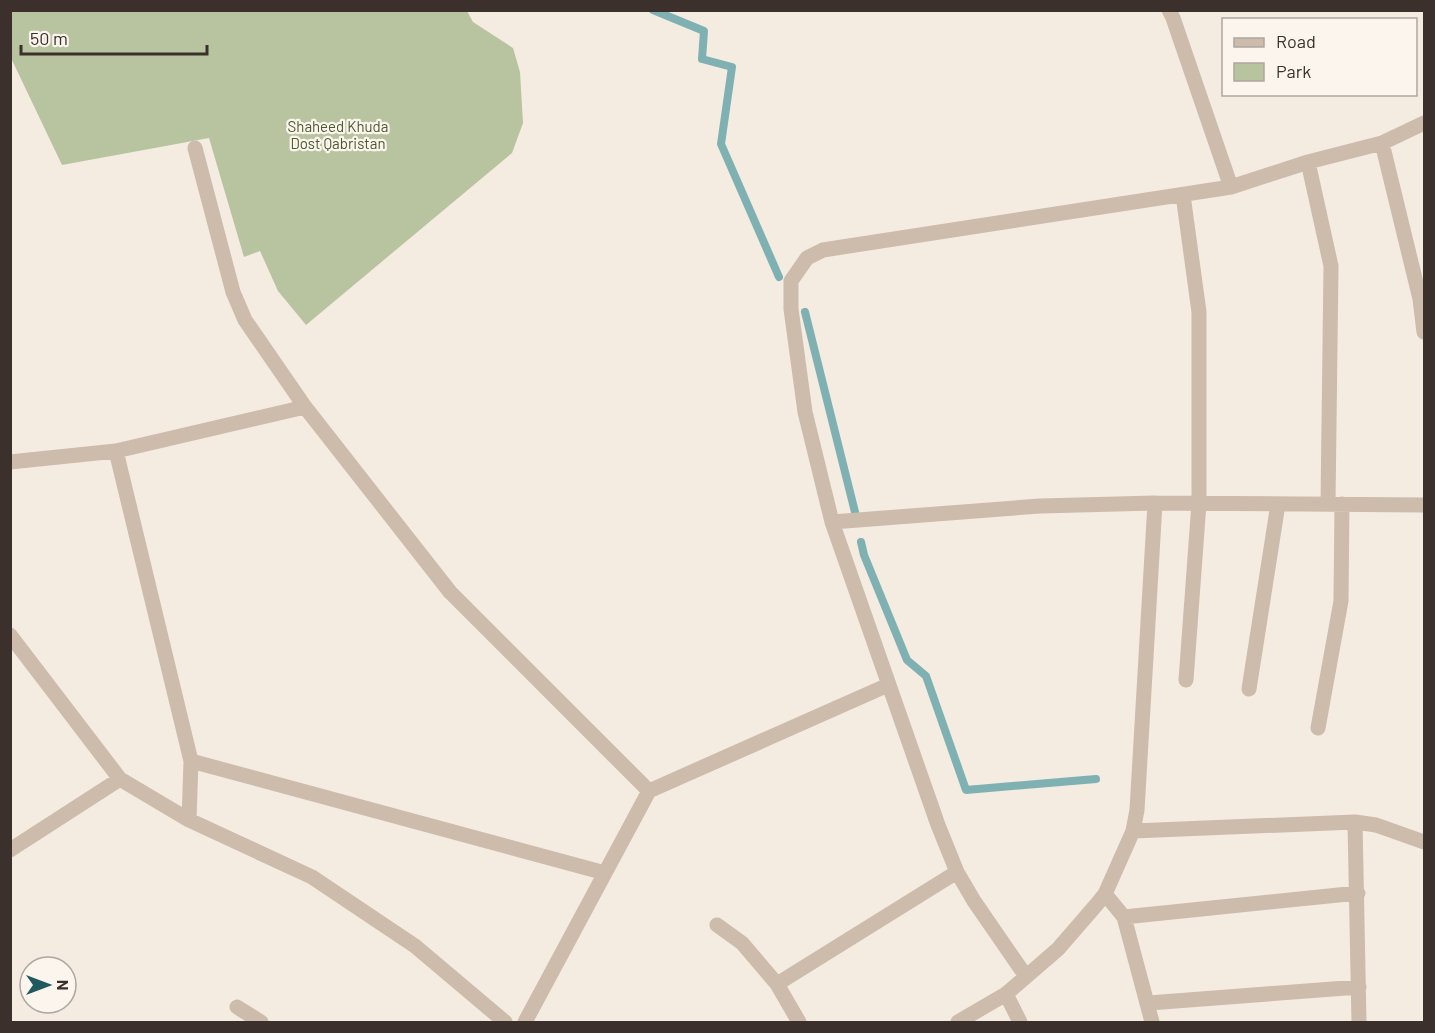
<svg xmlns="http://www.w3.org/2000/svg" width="1435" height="1033" viewBox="0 0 1435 1033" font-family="Barlow,sans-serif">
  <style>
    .green { fill: #b8c4a0 }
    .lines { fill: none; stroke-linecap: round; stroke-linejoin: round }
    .stream { stroke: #7fb0b2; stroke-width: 8 }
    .street { stroke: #cdbbac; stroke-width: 15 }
    .labels { text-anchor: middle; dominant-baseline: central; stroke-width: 4.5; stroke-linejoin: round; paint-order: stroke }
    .park-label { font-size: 15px; fill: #4a5a2e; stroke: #fbf5ee }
  </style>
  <rect width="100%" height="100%" fill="#f4ebe1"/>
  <path class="green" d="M11 10 467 11 473 22 513 48 520 72 523 123 512 153 306 325 278 291 260 251 244 257 209 138 62 165 11 58Z"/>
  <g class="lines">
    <path class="stream" d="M653 10 704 31 702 59 732 67 721 144 779 277
      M805 312 855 512
      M861 542 864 555 907 660 926 676 966 790 1096 779"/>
    <path class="street" d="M1169 10 1173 18 1231 187
      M1382 143 1420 299 1424 332
      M195 148 233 292 245 320 305 407 450 592 649 791
      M1308 162 1331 266 1328 504
      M1183 195 1199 312V503L1186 680
      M116 451 191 761 189 820
      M10 462 116 451 305 407
      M832 522 1040 506 1155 503 1424 505
      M10 635 120 779 189 820 312 877 415 946 505 1022
      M1249 689 1278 504
      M1318 728 1341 601 1342 504
      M191 761 605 873
      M1355 822 1359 1022
      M1133 831 1355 822 1376 825 1424 842
      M10 850 120 779
      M1105 894 1124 917 1152 1022
      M1124 917 1358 893
      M717 925 742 943 777 984 799 1022
      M1025 975 974 901 957 872 938 825 832 522 805 412 791 309V281L807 258 823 250 1231 187 1308 162 1382 143 1424 123
      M777 984 957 872
      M1006 994 1020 1022
      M1149 1003 1359 987
      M237 1007 261 1022
      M525 1022 649 791 888 685
      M958 1022 1006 994 1058 949 1097 904 1105 894 1133 831 1137 810 1155 503"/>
  </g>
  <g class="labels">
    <g class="park-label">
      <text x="338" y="126">Shaheed Khuda<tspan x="338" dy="17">Dost Qabristan</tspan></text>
    </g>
  </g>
  <rect width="1435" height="1033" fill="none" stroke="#3b302b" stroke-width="24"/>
  <rect x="1222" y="18" width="195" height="78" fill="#fbf5ee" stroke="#aea6a0" stroke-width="1.5"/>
  <rect x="1234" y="38" width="30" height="9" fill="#cdbbac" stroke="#aea6a0" stroke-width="1.5"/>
  <text x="1276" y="48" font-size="18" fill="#3b302b">Road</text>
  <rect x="1234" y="63" width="30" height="18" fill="#b8c4a0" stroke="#aea6a0" stroke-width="1.5"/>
  <text x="1276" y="78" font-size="18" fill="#3b302b">Park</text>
  <g transform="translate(48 985) rotate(90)"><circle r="28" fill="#fbf5ee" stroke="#aea6a0" stroke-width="1.5"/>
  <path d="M0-4.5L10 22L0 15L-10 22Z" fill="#1f5a5e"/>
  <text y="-9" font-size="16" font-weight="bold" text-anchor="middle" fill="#3b302b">N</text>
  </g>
  <path d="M21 45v9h186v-9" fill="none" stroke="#3b302b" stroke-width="3"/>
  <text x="30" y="45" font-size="18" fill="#3b302b" stroke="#fbf5ee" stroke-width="4.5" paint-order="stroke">50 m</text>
</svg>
